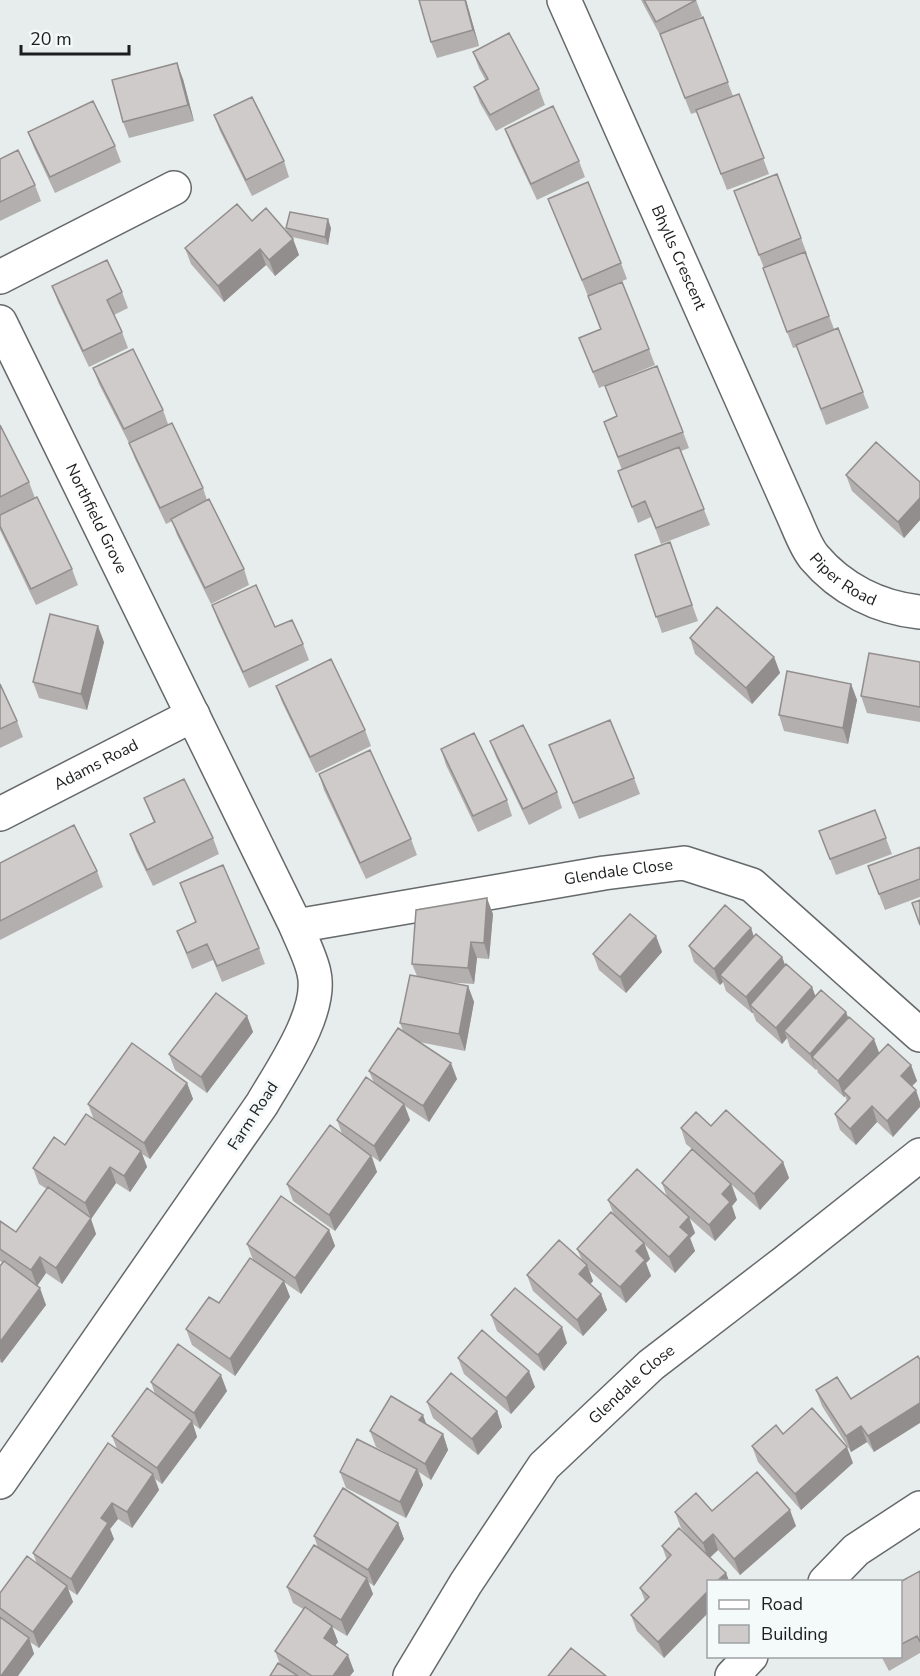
<svg xmlns="http://www.w3.org/2000/svg" width="920" height="1676" viewBox="0 0 920 1676" font-family="'Nunito Sans',sans-serif">
  <style>
    .lines { fill: none; stroke-linecap: round; stroke-linejoin: round }
    .minor-casing { stroke: #656969; stroke-width: 36 }
    .minor { stroke: #fff; stroke-width: 33 }
    .wall { fill: #b2afae }
    .shaded-wall { fill: #918e8d }
    .building { fill: #cfcbca; stroke: #918e8d; stroke-width: 1.5 }
    .labels { text-anchor: middle; dominant-baseline: central; stroke-width: 6; stroke-linejoin: round; paint-order: stroke }
    .street-label { font-size: 16px; fill: #1c1e1e; stroke: #f4f9fa }
  </style>
  <rect width="100%" height="100%" fill="#e7eced"/>
  <g class="lines">
    <g class="minor-casing">
      <g id="minor">
        <path id="s1" d="M564 0 793 515C799 528 805 546 814 557 841 589 879 608 920 612"/>
        <path d="M0 277 174 188"/>
        <path id="s2" d="M0 322 296 926C302 941 311 958 314 973 323 1012 281 1071 262 1104L0 1482"/>
        <path id="s3" d="M0 814 193 715"/>
        <path id="s4" d="M296 926 604 873 684 863 752 885 920 1035"/>
        <path d="M825 1582 856 1550 920 1508"/>
        <path id="s5" d="M410 1676 466 1583 544 1466 651 1365 785 1262 920 1155"/>
        <path d="M732 1676 751 1656"/>
      </g>
    </g>
    <use href="#minor" class="minor"/>
  </g>
  <path class="wall" d="M466 0 479 46 437 58 431 42Z
    M641 0H696L702 16 690 22 703 17 733 96 739 94 769 174 727 190 697 112 691 114 661 37Z
    M473 52 539 89 545 105 496 131 480 103 474 87 486 81 479 68Z
    M183 79 194 121 129 138 123 122Z
    M214 115 284 161 289 177 252 196 220 131Z
    M505 129 579 161 585 177 537 200 511 145Z
    M28 132 115 146 121 162 55 193 34 148Z
    M0 159 35 185 41 201 0 221Z
    M734 191 801 238 807 254 806 255 834 329 838 328 869 408 826 425 797 347 793 348 763 268H764Z
    M548 199 621 263 627 279 588 296Z
    M252 221 287 232 286 228H331L328 245 292 237 293 239 299 255 275 276 266 265 224 302 191 264 185 248Z
    M52 286 122 292 128 308 114 315 122 332 128 348 89 367 58 302Z
    M588 296 649 349 655 365 599 388 579 338 600 329Z
    M93 368 163 410 168 424 203 488 207 500 244 569 249 585 211 604 177 535 172 521 166 524 135 459 130 445 99 384Z
    M604 422 683 432 689 448 681 451 710 525 661 544 651 517 638 523 618 471 622 470Z
    M0 425 29 482 35 498 72 569 78 585 36 605 0 530Z
    M846 475 920 482V520L904 538 852 491Z
    M670 542 698 621 662 633 635 555Z
    M212 605 275 627 303 644 309 660 249 688 218 621Z
    M690 638 774 657 780 673 752 704 695 654Z
    M104 642 87 710 39 698 33 682Z
    M920 662V722L867 713 861 696Z
    M0 684 17 721 23 737 0 748Z
    M851 684 857 700 848 744 784 731 779 715Z
    M276 686 365 730 371 746 316 773 282 702Z
    M490 741 557 792 562 808 529 825 496 757Z
    M549 745 634 778 640 794 579 819Z
    M441 749 507 800 512 816 478 832 446 765Z
    M319 774 411 839 417 855 366 879 324 790Z
    M144 798 213 838 219 854 153 886 136 851 130 834 154 823Z
    M875 810 892 854 836 875 819 831Z
    M920 847V897L885 910 868 866Z
    M0 863 97 871 103 887 0 940Z
    M180 883 259 948 265 964 222 982 213 960 192 969 177 931 196 922Z
    M493 914 489 959 477 958 474 984 445 982 468 986 474 1002 465 1051 419 1042 457 1079 429 1122 405 1106 410 1120 380 1162 372 1156 377 1172 335 1231 293 1201 287 1184 342 1134 337 1120 374 1083 369 1071 403 1031 400 1023 417 976 412 964Z
    M751 928 754 937 782 957 785 965 812 987 815 996 846 1012 848 1017 879 1053 911 1065 917 1081 912 1086 893 1137 877 1122 856 1145 840 1130 835 1114 847 1101 845 1096 844 1097 818 1073 817 1069 816 1070 790 1047 787 1038 782 1044 756 1021 753 1013H752L726 991 723 982 720 985 694 962 689 946Z
    M656 936 662 952 626 993 599 970 593 954Z
    M247 1016 253 1032 207 1093 175 1070 169 1054Z
    M187 1083 193 1099 150 1159 142 1154 147 1167 130 1192 116 1183 91 1219 96 1234 62 1284 46 1273 37 1286 46 1305 2 1363 0 1362V1266L3 1263 0 1261V1221L16 1232 47 1189 39 1184 33 1168 65 1145 94 1120 88 1104Z
    M711 1126 783 1162 789 1178 760 1210 732 1185 737 1200 732 1206 736 1218 715 1241 689 1218 695 1233 690 1238 695 1251 675 1273 645 1245 650 1259 646 1263 651 1276 626 1303 589 1270 593 1281 590 1284 601 1294 607 1310 583 1336 533 1291 527 1275 582 1260 577 1249 614 1215 608 1200 667 1197 662 1183 692 1149 686 1144 681 1128Z
    M329 1230 335 1246 301 1294 284 1282 290 1297 235 1376 192 1345 186 1329 219 1303 253 1260 247 1244Z
    M491 1315 567 1343 544 1371 497 1331Z
    M918 1356 874 1452 867 1442 851 1452 822 1406 816 1390 851 1399Z
    M458 1358 535 1387 511 1414 464 1374Z
    M151 1382 227 1391 200 1429 193 1424 197 1437 162 1484 155 1479 159 1490 132 1528 118 1519 110 1529 114 1539 77 1595 68 1589 73 1602 39 1648 30 1642 34 1654 0 1676V1593L37 1564 33 1553 117 1449 112 1436 155 1394Z
    M427 1402 497 1411 502 1427 478 1455 433 1418Z
    M426 1425 443 1434 448 1450 431 1480 419 1472 423 1485 406 1518 346 1488 340 1472 390 1455 376 1447 370 1431Z
    M783 1434 853 1463 801 1510 758 1462 752 1446Z
    M712 1511 796 1526 740 1575 718 1550 710 1558 726 1573 729 1581H708L664 1658 637 1631 631 1615 645 1601 640 1588 667 1560 662 1546 693 1542 681 1528 675 1512Z
    M398 1523 404 1539 374 1586 368 1582 373 1594 347 1636 332 1627 338 1642 335 1646 354 1671 350 1676H270L280 1664 275 1651 303 1609 293 1603 287 1587 318 1548 314 1536Z
    M920 1571V1653L889 1671 881 1656H900V1582Z"/>
  <path class="shaded-wall" d="M465 0H466L479 46 473 30Z
    M177 63 183 79 194 121 188 105Z
    M328 219 331 228 328 245 325 237Z
    M293 239 299 255 275 276 269 260Z
    M260 249 266 265 224 302 218 286Z
    M920 498V520L904 538 898 522Z
    M98 626 104 642 87 710 81 694Z
    M774 657 780 673 752 704 746 688Z
    M851 684 857 700 848 744 843 728Z
    M487 898 493 914 489 959 484 943Z
    M751 928 756 944 720 975 723 982 720 985 714 969Z
    M656 936 662 952 626 993 620 977Z
    M471 942 477 958 474 984 468 968Z
    M782 957 788 973 750 1005 753 1013H752L746 997Z
    M468 986 474 1002 465 1051 459 1034Z
    M812 987 818 1003 784 1031 787 1038 782 1044 776 1028Z
    M846 1012 852 1029 812 1057 816 1070 810 1054Z
    M247 1016 253 1032 207 1093 201 1077Z
    M874 1039 880 1055 843 1091 845 1096 844 1097 838 1081Z
    M451 1063 457 1079 429 1122 423 1106Z
    M911 1065 917 1081 906 1092 901 1076Z
    M187 1083 193 1099 150 1159 144 1143Z
    M916 1090 920 1102V1107L893 1137 887 1121Z
    M404 1104 410 1120 380 1162 374 1146Z
    M872 1106 877 1122 856 1145 850 1129Z
    M141 1151 147 1167 130 1192 124 1176Z
    M371 1156 377 1172 335 1231 329 1215Z
    M783 1162 789 1178 760 1210 754 1194Z
    M110 1167 116 1183 91 1219 96 1234 62 1284 56 1268 91 1218 85 1203Z
    M731 1184 737 1200 732 1206 736 1218 715 1241 709 1225 722 1194Z
    M689 1217 695 1233 690 1238 695 1251 675 1273 669 1257 680 1227Z
    M329 1230 335 1246 301 1294 295 1278Z
    M644 1243 650 1259 646 1263 651 1276 626 1303 620 1287 636 1251Z
    M40 1257 46 1273 37 1286 31 1270Z
    M587 1265 593 1281 585 1290 579 1274Z
    M284 1281 290 1297 235 1376 230 1359Z
    M40 1288 46 1305 2 1363 0 1358V1342Z
    M601 1294 607 1310 583 1336 577 1320Z
    M562 1327 567 1343 544 1371 538 1355Z
    M529 1371 535 1387 511 1414 506 1398Z
    M221 1375 227 1391 200 1429 194 1413Z
    M920 1403V1423L874 1452 868 1436Z
    M497 1411 502 1427 478 1455 472 1439Z
    M423 1415 429 1431 419 1420Z
    M192 1421 197 1437 162 1484 157 1468Z
    M861 1426 867 1442 851 1452 846 1436Z
    M443 1434 448 1450 431 1480 425 1464Z
    M847 1447 853 1463 801 1510 795 1494Z
    M417 1469 423 1485 406 1518 400 1502Z
    M153 1474 159 1490 132 1528 127 1512Z
    M112 1503 118 1519 110 1529 114 1539 77 1595 71 1579 101 1518Z
    M790 1510 796 1526 740 1575 734 1559Z
    M398 1523 404 1539 374 1586 368 1570Z
    M713 1534 718 1550 708 1559 703 1543Z
    M726 1573 729 1581H717Z
    M367 1578 373 1594 347 1636 341 1620Z
    M67 1586 73 1602 39 1648 33 1632Z
    M708 1591V1613L664 1658 658 1642Z
    M332 1626 338 1642 329 1654 324 1638Z
    M29 1638 34 1654 18 1676H1Z
    M348 1655 354 1671 350 1676H333Z"/>
  <path class="building" d="M419 0H465L473 30 431 42Z
    M644 0H696L656 22Z
    M703 17 728 82 685 98 660 34Z
    M509 33 539 89 490 115 474 87 488 79 473 52Z
    M177 63 188 105 123 122 112 80Z
    M739 94 764 158 721 174 696 110Z
    M252 97 284 161 246 180 214 115Z
    M93 101 115 146 50 177 28 132Z
    M553 106 579 161 531 184 505 129Z
    M18 150 35 185 0 202V159Z
    M777 174 801 238 759 255 734 191Z
    M588 182 621 263 582 280 548 199Z
    M237 204 252 221 266 208 293 239 269 260 260 249 218 286 185 248Z
    M290 212 328 219 325 237 286 228Z
    M805 252 829 316 787 332 763 268Z
    M107 260 122 292 107 300 122 332 83 351 52 286Z
    M622 282 649 349 593 372 579 338 601 329 588 296Z
    M838 328 863 392 821 409 796 345Z
    M133 349 163 410 124 429 93 368Z
    M657 366 683 432 618 457 604 422 617 416 605 386Z
    M172 423 203 488 160 508 129 443Z
    M0 425 29 482 0 497Z
    M876 442 920 482V498L898 522 846 475Z
    M679 447 704 509 656 528 645 501 632 507 618 471Z
    M37 497 72 569 31 589 0 526V515Z
    M209 499 244 569 205 588 171 519Z
    M670 542 692 605 656 617 635 555Z
    M256 585 275 627 292 620 303 644 243 672 212 605Z
    M717 607 774 657 746 688 690 638Z
    M50 614 98 626 81 694 33 682Z
    M869 653 920 662V707L861 696Z
    M331 659 365 730 310 757 276 686Z
    M787 671 851 684 843 728 779 715Z
    M0 684 17 721 0 729Z
    M610 720 634 778 573 803 549 745Z
    M523 725 557 792 523 809 490 741Z
    M474 733 507 800 473 816 441 749Z
    M370 750 411 839 360 863 319 774Z
    M184 779 213 838 147 870 130 834 155 822 144 798Z
    M875 810 886 838 830 859 819 831Z
    M74 825 97 871 0 921V863Z
    M920 847V879L879 894 868 866Z
    M223 865 259 948 217 966 207 944 187 953 177 931 196 922 180 883Z
    M487 898 484 943 471 942 468 968 412 964 416 910Z
    M920 900V925L912 903Z
    M725 905 751 928 714 969 689 946Z
    M630 914 656 936 620 977 593 954Z
    M756 934 782 957 746 997 720 975Z
    M786 964 812 987 776 1028 750 1005Z
    M410 975 468 986 459 1034 400 1023Z
    M821 990 846 1012 810 1054 784 1031Z
    M216 993 247 1016 201 1077 169 1054Z
    M849 1017 874 1039 838 1081 812 1057Z
    M398 1028 451 1063 423 1106 369 1071Z
    M132 1043 187 1083 144 1143 88 1104Z
    M888 1044 911 1065 901 1076 916 1090 887 1121 872 1106 850 1129 835 1114 850 1098 843 1091Z
    M366 1077 404 1104 374 1146 337 1120Z
    M726 1110 783 1162 754 1194 681 1128 696 1112 711 1126Z
    M86 1114 141 1151 124 1176 110 1167 85 1203 33 1168 54 1137 65 1145Z
    M330 1125 371 1156 329 1215 287 1184Z
    M692 1149 731 1184 722 1194 730 1202 709 1225 662 1183Z
    M637 1169 689 1217 680 1227 689 1235 669 1257 608 1200Z
    M48 1187 91 1218 56 1268 40 1257 31 1270 0 1249V1221L16 1232Z
    M281 1196 329 1230 295 1278 247 1244Z
    M611 1212 644 1243 636 1251 645 1260 620 1287 577 1249Z
    M559 1240 587 1265 579 1274 601 1294 577 1320 527 1275Z
    M250 1258 284 1281 230 1359 186 1329 209 1297 219 1303Z
    M4 1261 40 1288 0 1342V1266Z
    M515 1288 562 1327 538 1355 491 1315Z
    M482 1330 529 1371 506 1398 458 1358Z
    M178 1344 221 1375 194 1413 151 1382Z
    M918 1356 920 1360V1403L868 1436 861 1426 846 1436 816 1390 837 1377 851 1399Z
    M451 1373 497 1411 472 1439 427 1402Z
    M147 1388 192 1421 157 1468 112 1436Z
    M391 1396 423 1415 419 1420 443 1434 425 1464 370 1431Z
    M812 1408 847 1447 795 1494 752 1446 776 1425 783 1434Z
    M357 1439 417 1469 400 1502 340 1472Z
    M108 1443 153 1474 127 1512 112 1503 101 1518 108 1523 71 1579 33 1553Z
    M757 1472 790 1510 734 1559 713 1534 703 1543 675 1512 696 1493 712 1511Z
    M343 1488 398 1523 368 1570 314 1536Z
    M679 1528 726 1573 717 1581H708V1591L658 1642 631 1615 649 1597 640 1588 671 1555 662 1546Z
    M314 1545 367 1578 341 1620 287 1587Z
    M27 1556 67 1586 33 1632 0 1608V1593Z
    M920 1571V1642L917 1636 900 1645V1582Z
    M305 1607 332 1626 324 1638 348 1655 333 1676H312L275 1651Z
    M0 1617 29 1638 1 1676H0Z
    M571 1648 606 1676H548Z
    M278 1663 298 1676H270Z"/>
  <g class="labels">
    <g class="street-label">
      <text stroke="none"><textPath href="#s1" startOffset="282">Bhylls Crescent</textPath></text>
      <text stroke="none"><textPath href="#s2" startOffset="219">Northfield Grove</textPath></text>
      <text stroke="none"><textPath href="#s1" startOffset="648">Piper Road</textPath></text>
      <text stroke="none"><textPath href="#s3" startOffset="108">Adams Road</textPath></text>
      <text stroke="none"><textPath href="#s4" startOffset="327">Glendale Close</textPath></text>
      <text transform="translate(253 1116) rotate(-57)">Farm Road</text>
      <text stroke="none"><textPath href="#s5" startOffset="369">Glendale Close</textPath></text>
    </g>
  </g>
  <rect x="707" y="1580" width="195" height="78" fill="#f4f9fa" stroke="#9ea1a2" stroke-width="1.5"/>
  <rect x="719" y="1600" width="30" height="9" fill="#ffffff" stroke="#9ea1a2" stroke-width="1.5"/>
  <text x="761" y="1610" font-size="18" fill="#1c1e1e">Road</text>
  <rect x="719" y="1625" width="30" height="18" fill="#cfcbca" stroke="#9ea1a2" stroke-width="1.5"/>
  <text x="761" y="1640" font-size="18" fill="#1c1e1e">Building</text>
  <path d="M21 45v9h108v-9" fill="none" stroke="#1c1e1e" stroke-width="3"/>
  <text x="30" y="45" font-size="18" fill="#1c1e1e" stroke="#f4f9fa" stroke-width="4.5" paint-order="stroke">20 m</text>
</svg>
